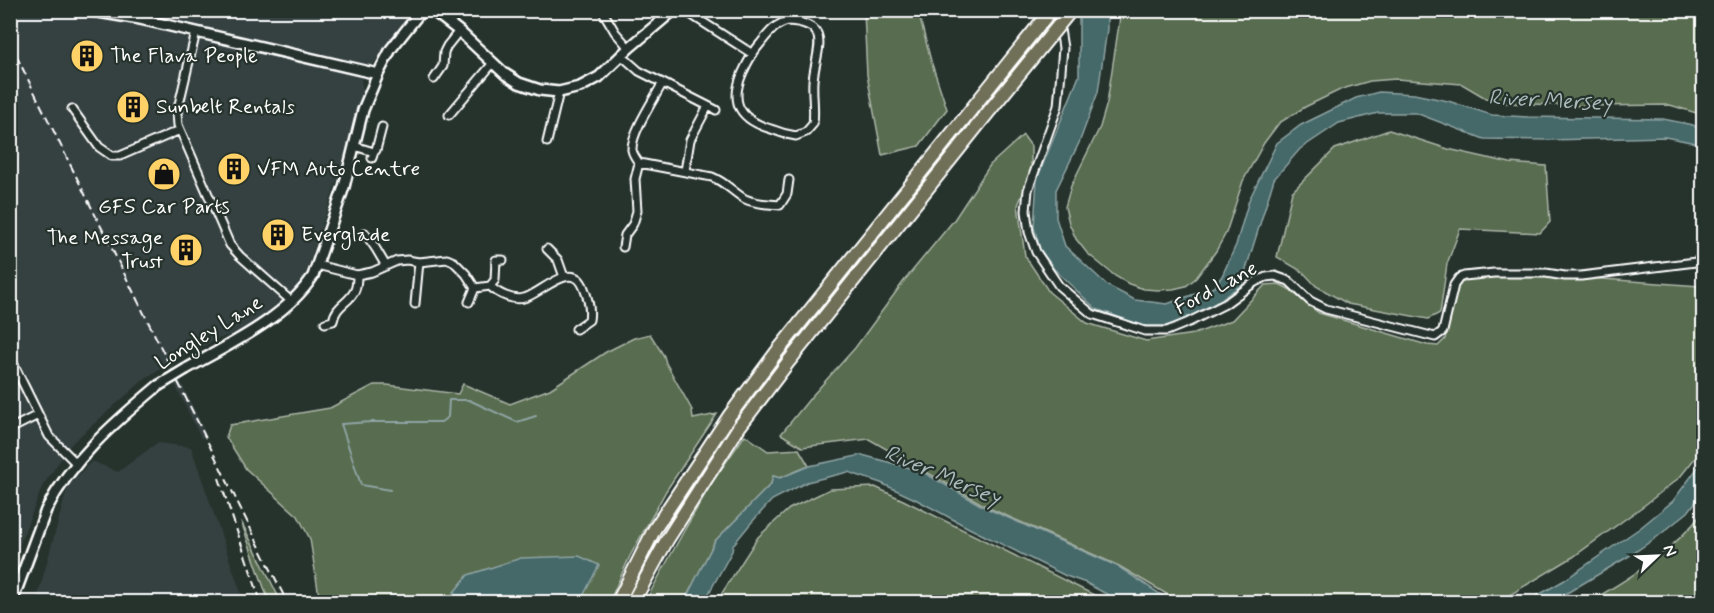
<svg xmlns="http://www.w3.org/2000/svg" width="1714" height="613" viewBox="0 0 1714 613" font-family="Mynerve,sans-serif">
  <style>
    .built { fill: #354141 }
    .green { fill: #586c50; stroke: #acb6a8; stroke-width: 1.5 }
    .water { fill: #446868; stroke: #8fa4a4; stroke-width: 1.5 }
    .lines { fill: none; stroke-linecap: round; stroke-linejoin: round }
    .stream { stroke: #8fa4a4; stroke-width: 2 }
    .minor-casing { stroke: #fff; stroke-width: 11 }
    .secondary-casing { stroke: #fff; stroke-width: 14 }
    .motorway-casing { stroke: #fff; stroke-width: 16 }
    .minor { stroke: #26332d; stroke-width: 7 }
    .secondary { stroke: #26332d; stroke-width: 9 }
    .motorway { stroke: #706f59; stroke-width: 12 }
    .rail { stroke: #fff; stroke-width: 2; stroke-dasharray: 9 4.5; stroke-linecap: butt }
    .secondary-bridge-casing { stroke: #fff; stroke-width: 14; stroke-linecap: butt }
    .motorway-bridge-casing { stroke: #fff; stroke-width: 16; stroke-linecap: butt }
    .secondary-bridge { stroke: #26332d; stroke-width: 9 }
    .motorway-bridge { stroke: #706f59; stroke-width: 12 }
    .labels { text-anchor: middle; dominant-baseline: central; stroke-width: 4.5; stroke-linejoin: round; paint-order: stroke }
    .poi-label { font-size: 21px; fill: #fff; stroke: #26332d; text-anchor: start }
    .street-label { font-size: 21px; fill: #fff; stroke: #26332d }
    .water-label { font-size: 22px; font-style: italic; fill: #abbbbb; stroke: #26332d }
  </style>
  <rect width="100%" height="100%" fill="#26332d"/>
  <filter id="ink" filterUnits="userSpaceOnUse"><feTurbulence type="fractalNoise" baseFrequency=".0167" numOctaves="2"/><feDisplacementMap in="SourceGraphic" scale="12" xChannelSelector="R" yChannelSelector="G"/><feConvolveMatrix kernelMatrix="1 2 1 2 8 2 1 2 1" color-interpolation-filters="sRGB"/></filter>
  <g filter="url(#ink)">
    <path class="built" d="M11 11H414L361 80 363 91 341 168 302 285 279 302 251 327 218 339 171 362 207 436 201 438 166 366 147 377 72 443 43 485 11 566Z
      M157 443 191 447 244 602H36L68 486 92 461 118 472Z"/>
    <path class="green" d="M864 11H918L931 61 947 109 919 146 882 155 867 75Z
      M1121 11H1703V115L1670 105 1588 106 1505 103 1489 100 1462 84 1396 79 1370 81 1342 89 1305 107 1279 123 1264 143 1243 181 1226 233 1216 251 1196 278 1186 286 1173 289 1158 290 1144 289 1129 284 1115 276 1087 253 1076 239 1069 223 1065 207 1071 186 1100 127 1107 103Z
      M1389 130 1448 149 1510 163 1546 166 1550 222 1540 233 1460 229 1447 264 1440 313 1428 319 1348 304 1316 286 1303 272 1277 257 1292 192 1335 149Z
      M1023 135 1031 146V173L1018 205 1025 256 1049 292 1087 323 1146 341 1194 334 1232 320 1265 285 1279 284 1287 288 1319 313 1427 345 1438 346 1445 339 1447 330 1454 293 1459 282 1468 277 1547 275 1700 286 1703 288 1704 400 1699 453 1680 477 1646 504 1573 557 1498 602H1180L1119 566 989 508 869 439 802 447 781 434 811 397 855 348 904 281 954 220 990 165Z
      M650 334 664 356 666 363 692 410 693 419 717 414 666 491 630 556 609 602H320L310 539 298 516 246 469 226 437 230 425 330 408 374 385H387L458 394 463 384 510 404 550 389 606 352 634 338Z
      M745 435 768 451 799 449 809 466 780 478 773 476 771 484 715 541 684 602H645L685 529 713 481Z
      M875 487 903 500 1108 602H719L722 593 758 537 789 509 830 489Z
      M1703 512V602H1589C1630 578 1674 551 1703 512Z
      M241 521 281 602H269Z"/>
    <path class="water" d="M1079 11H1107V29L1098 92 1079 143 1056 190V218L1065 246 1108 286 1135 300 1167 304 1214 287 1222 276 1236 245 1249 200 1277 143 1301 125 1356 98 1379 92 1414 94 1448 101 1492 115 1528 117 1663 119 1693 125 1703 132V153L1696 143 1665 137 1549 140 1484 139 1416 113H1378L1339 123 1300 149 1274 179 1241 285 1194 318 1165 326H1144L1096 309 1054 269 1040 249 1034 227 1037 179 1079 76Z
      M862 455 921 471 986 508 1119 567 1172 602H1118L1110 596 1086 583 1066 576 969 528 917 500 881 483 848 472 807 482 772 500 751 523 733 545 732 551 704 602H684L715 541 771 484 773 476 780 478 809 466Z
      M1703 455V492L1688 512 1657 537 1629 556 1552 602H1526L1563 581 1640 528 1673 501 1699 466Z
      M579 556 599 565 580 602H446L468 575 521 558Z"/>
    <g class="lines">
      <path class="stream" d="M390 490 361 485 341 424 371 422H441L448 417 449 400H469L517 422 536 416"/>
      <g class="minor-casing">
        <path id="minor" d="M602 10 615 32 629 48
          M684 10 751 53
          M1057 10 1063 48 1058 106 1028 190 1026 211 1029 232 1036 252 1059 286 1092 314 1145 331H1167L1189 322 1225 304 1255 282 1266 277 1275 276 1289 281 1310 301 1326 309 1435 337 1443 331 1454 285 1459 278 1464 276 1494 273H1546L1565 276H1581L1704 261
          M788 21C835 24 815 52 813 81 812 95 815 110 813 124L806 132 796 136C789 135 781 133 774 130 742 121 728 105 743 72 748 61 752 53 760 44 768 34 775 24 788 21Z
          M196 32 177 113 178 125 230 245 240 256 291 301
          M622 56 639 71 716 110
          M434 79 443 66 444 52 447 46 459 31
          M662 84C654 99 631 133 632 150 633 155 636 159 639 163L712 177C725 182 733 192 745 199 756 204 768 204 780 205L787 194 789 180
          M72 109 99 147 112 156H120L180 130
          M449 115 493 63
          M547 142 559 92
          M354 146 374 152 372 158
          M374 152 376 150 382 127
          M685 171 690 140 708 106
          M365 233 376 249 386 266
          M623 247 625 235 633 224 637 211 635 179 639 163
          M547 249 558 260 564 277
          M317 265 357 275 372 272 397 261 407 260 419 262 447 259 454 262 466 274 475 288 490 286C498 294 513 301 524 298 541 294 573 258 584 288 588 298 591 309 589 320L576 329
          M490 286 495 280 496 260H503
          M469 302 475 288
          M415 304 419 262
          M325 323 333 321C336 304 349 304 355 290 357 285 357 280 357 275
          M10 357 49 436 77 464
          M10 429 38 415"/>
      </g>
      <g class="secondary-casing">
        <path id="secondary" d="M86 10 140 19 378 74
          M432 10 459 31 505 74 519 83 540 90 559 92 580 87 599 77 629 48 674 10
          M186 369C228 345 286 318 313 276L344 187 363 110 378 74 391 49 422 10
          M12 602 46 510C72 459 115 422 158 386"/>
      </g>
      <g class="motorway-casing">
        <path id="motorway" d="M618 602 654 530 730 415 776 353 1051 10
          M633 602 667 540 739 427 789 361 990 110"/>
      </g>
      <use href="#minor" class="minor"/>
      <use href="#secondary" class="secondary"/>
      <use href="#motorway" class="motorway"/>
      <path class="rail" d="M10 43 287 602
        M219 478 261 602"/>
      <g class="secondary-bridge-casing">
        <path id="secondary-bridge" d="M158 386 186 369"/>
      </g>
      <g class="motorway-bridge-casing">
        <path id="motorway-bridge" d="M990 110 1071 10"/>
      </g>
      <use href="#secondary-bridge" class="secondary-bridge"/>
      <use href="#motorway-bridge" class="motorway-bridge"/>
    </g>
  </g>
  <defs>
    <g id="building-disc" transform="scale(1.725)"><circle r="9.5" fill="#ffd166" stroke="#26332d"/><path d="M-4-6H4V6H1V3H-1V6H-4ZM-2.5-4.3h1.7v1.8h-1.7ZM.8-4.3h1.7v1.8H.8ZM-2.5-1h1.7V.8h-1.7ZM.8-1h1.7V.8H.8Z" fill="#111"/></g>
    <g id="shop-disc" transform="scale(1.725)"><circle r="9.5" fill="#ffd166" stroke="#26332d"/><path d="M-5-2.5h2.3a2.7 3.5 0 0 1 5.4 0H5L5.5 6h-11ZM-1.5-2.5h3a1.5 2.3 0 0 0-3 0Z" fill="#111"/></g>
  </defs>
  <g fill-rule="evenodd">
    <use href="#building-disc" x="87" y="56"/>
    <use href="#building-disc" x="133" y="107"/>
    <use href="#building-disc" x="234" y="169"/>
    <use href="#shop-disc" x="164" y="174"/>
    <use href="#building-disc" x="278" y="235"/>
    <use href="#building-disc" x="186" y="250"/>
  </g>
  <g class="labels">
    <g class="poi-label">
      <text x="110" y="56">The Flava People</text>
      <text x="156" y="107">Sunbelt Rentals</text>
      <text x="257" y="169">VFM Auto Centre</text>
      <text x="164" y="207" text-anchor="middle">GFS Car Parts</text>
      <text x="301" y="235">Everglade</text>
      <text x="163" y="238" text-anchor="end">The Message<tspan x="163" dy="24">Trust</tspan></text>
    </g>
    <g class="street-label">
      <text transform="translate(1216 288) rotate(-28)">Ford Lane</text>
      <text transform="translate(209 333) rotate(-32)">Longley Lane</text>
    </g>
    <g class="water-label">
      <text transform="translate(1550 101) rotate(3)">River Mersey</text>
      <text transform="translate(942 476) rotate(23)">River Mersey</text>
    </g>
  </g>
  <rect width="1714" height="613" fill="none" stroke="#26332d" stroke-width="36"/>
  <rect x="18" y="18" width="1678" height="577" fill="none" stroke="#fff" stroke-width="2" filter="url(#ink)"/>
  <g transform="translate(1657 556) rotate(67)" stroke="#26332d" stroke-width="4.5" paint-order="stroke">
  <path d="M0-4.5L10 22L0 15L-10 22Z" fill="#ffffff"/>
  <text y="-9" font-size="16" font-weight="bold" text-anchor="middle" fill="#ffffff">N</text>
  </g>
</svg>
